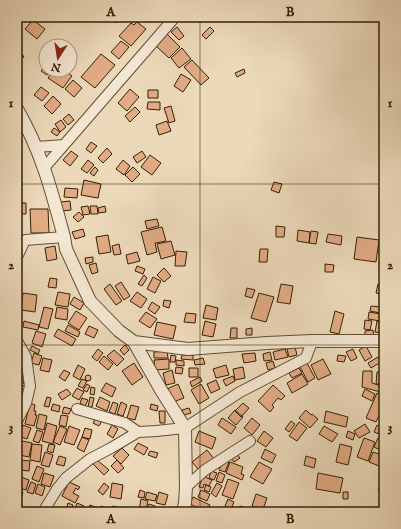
<svg xmlns="http://www.w3.org/2000/svg" width="401" height="529" viewBox="0 0 401 529" font-family="'IM FELL English',serif">
  <style>
    .building { fill: #e2ab85; stroke: #342102 }
    .lines { fill: none; stroke-linecap: round; stroke-linejoin: round }
    .minor-casing { stroke: #624f30; stroke-width: 12 }
    .tertiary-casing { stroke: #624f30; stroke-width: 14 }
    .minor { stroke: #f3e6d2; stroke-width: 10 }
    .tertiary { stroke: #f3e6d2; stroke-width: 12 }
    .grid { fill: none; stroke: #342102; stroke-width: 1; stroke-opacity: 0.55 }
    .neatline { fill: none; stroke: #342102; stroke-width: 1.5 }
    .grid-label { font-size: 13px; text-anchor: middle; font-weight: bold; fill: #342102 }
  </style>
  <rect width="100%" height="100%" fill="#ecd9ba"/>
  <filter id="stains"><feTurbulence type="fractalNoise" baseFrequency=".005" numOctaves="4"/><feColorMatrix values="0 0 0 0 .2 0 0 0 0 .09 0 0 0 0 .02 0 0 0 .5 -.17"/></filter>
  <radialGradient id="worn" r=".72"><stop offset=".6" stop-color="#630" stop-opacity="0"/><stop offset="1" stop-color="#630" stop-opacity=".3"/></radialGradient>
  <path class="building" d="M113 17H121L116 23 112 18Z
    M33 20 45 29 37 39 25 29Z
    M137 22 146 29 131 46 119 36 131 23 134 25Z
    M177 27 184 36 179 40 171 32Z
    M210 27 214 31 206 39 202 35Z
    M167 34 180 47 169 58 156 46Z
    M121 41 129 47 119 59 111 52Z
    M17 46 24 57 17 62Z
    M182 48 191 59 179 68 171 58Z
    M101 54 115 65 95 88 81 77Z
    M192 60 209 78 201 85 184 67Z
    M46 65V70H51L47 75 41 71Z
    M244 69 245 73 237 77 235 73Z
    M53 70H64L72 76 63 88 48 78Z
    M181 74 191 80 183 92 174 86Z
    M73 80 82 88 74 97 65 89Z
    M41 87 49 93 42 101 34 95Z
    M130 89 139 97 127 111 118 103Z
    M148 90H158V98H148Z
    M53 96 61 104 52 114 44 106Z
    M148 102H160V110L147 109Z
    M171 106 175 121 169 123 164 108Z
    M135 107 140 112 130 122 125 116Z
    M69 114 74 120 68 125 63 119Z
    M61 120 66 127 60 132 55 124Z
    M167 121 171 131 159 135 156 125Z
    M54 128 60 132 57 136 51 132Z
    M17 142 22 151 17 154Z
    M91 142 97 146 91 153 86 149Z
    M107 148 112 154 103 163 98 158Z
    M71 151 78 156 70 166 63 160Z
    M142 151 146 157 137 163 133 157Z
    M150 155 161 163 152 175 141 167Z
    M88 160 94 165 87 173 81 169Z
    M123 160 130 166 124 175 116 169Z
    M95 167 98 170 94 176 90 173Z
    M133 167 140 174 132 182 125 175Z
    M84 180 101 184 98 198 81 195Z
    M274 182 282 184 279 193 271 190Z
    M65 188 78 189 77 198 64 197Z
    M70 201 71 210 62 211 61 202Z
    M17 203H26V214H17Z
    M88 206 90 214 83 215 81 207Z
    M90 206H97L98 214H91Z
    M105 206 106 212 99 213 98 208Z
    M30 209H48L49 233H31Z
    M79 212 84 217 78 222 73 217Z
    M157 219 159 226 147 229 145 221Z
    M276 226 285 227 284 237H276Z
    M162 227 166 241 155 243 157 252 147 255 141 232Z
    M83 229 85 236 75 239 72 232Z
    M298 230 310 232 309 243 297 241Z
    M311 231 318 232 316 244 309 243Z
    M328 234 342 236 341 245 326 242Z
    M108 235 111 252 99 254 96 237Z
    M357 237 379 240 376 262 354 259Z
    M171 241 175 255 161 259 157 244Z
    M119 244 121 254 114 255 112 246Z
    M55 246 57 259 47 261 45 248Z
    M260 249H268L267 262H259Z
    M176 251 187 252 185 266H175Z
    M137 252 140 261 128 264 126 255Z
    M93 257V262L86 264 85 258Z
    M96 263 98 272 92 274 89 265Z
    M325 264 334 265 333 272H325Z
    M137 266 145 269 143 274 135 271Z
    M164 268 171 276 164 282 157 275Z
    M144 275 147 278 142 286 138 284Z
    M153 277 161 281 155 293 147 289Z
    M50 278 57 279 56 288 48 287Z
    M121 282 130 296 124 300 115 286Z
    M110 284 122 301 116 305 104 289Z
    M281 284 293 286 290 304 277 302Z
    M378 284 384 285V295L376 293Z
    M247 288 255 290 252 298 245 296Z
    M58 292 70 294 68 307 55 305Z
    M137 292 147 299 141 308 130 301Z
    M23 293 37 295 35 312 21 310Z
    M259 293 274 297 266 322 251 318Z
    M74 297 84 303 80 310 70 304Z
    M164 300 171 301 169 308 163 306Z
    M152 302 160 307 155 314 148 309Z
    M206 305 218 308 216 320 203 318Z
    M371 306 381 307 380 313 370 311Z
    M44 307 53 309 48 329 39 327Z
    M57 307 68 309 67 320 55 318Z
    M76 311 87 318 79 330 68 323Z
    M335 311 344 314 339 334 330 332Z
    M146 312 157 319 150 328 139 321Z
    M369 312 381 314 380 321 368 319Z
    M186 313 196 314 195 323 184 322Z
    M365 320 372 321 370 330 364 329Z
    M24 321 39 325 38 330 23 327Z
    M205 321 216 324 213 337 202 335Z
    M377 321 384 323 382 333 375 332Z
    M157 322 176 326 173 339 154 335Z
    M68 325 80 332 78 337 65 331Z
    M89 326 98 330 94 338 85 334Z
    M231 328H237V338H230Z
    M252 328V335H246V329Z
    M58 329 76 339 72 346 54 336Z
    M373 330 374 336H365V331Z
    M36 331 46 334 42 347 32 343Z
    M125 345 129 350 124 355 120 350Z
    M32 346 40 350 38 354 30 350Z
    M366 346 372 357 365 361 359 350Z
    M295 347 297 355 289 357 287 349Z
    M98 349 103 353 97 361 92 357Z
    M285 349 288 357 275 360 273 352Z
    M353 349 357 358 351 361 346 352Z
    M114 350 124 359 117 366 107 356Z
    M167 351 168 358H154V352Z
    M270 352 272 360 264 361 263 354Z
    M34 353 42 356 39 365 31 363Z
    M255 353 256 361 244 363 242 354Z
    M171 355 176 356 175 362H170Z
    M182 355H193V360L181 359Z
    M338 355 346 356 344 362 337 361Z
    M104 356 113 364 108 370 99 362Z
    M378 357 381 362 371 368 368 363Z
    M43 358 52 360 49 372 40 370Z
    M203 358 205 364 195 365 194 360Z
    M169 359V369L155 370 154 360Z
    M323 359 331 374 318 380 311 365Z
    M176 360 184 361V366L176 365Z
    M273 361 275 368 268 370 266 363Z
    M134 363 143 377 132 385 122 371Z
    M307 363 315 378 308 382 300 367Z
    M78 365 85 369 80 380 73 376Z
    M226 365 229 375 216 378 213 369Z
    M176 367 183 368 182 374 175 373Z
    M243 367 245 378 235 380 233 369Z
    M189 368H198V377H189Z
    M299 368 302 373 292 378 289 373Z
    M64 370 70 373 65 381 59 377Z
    M172 370 175 383 166 385 163 373Z
    M363 371H372V383L384 387V393L362 387Z
    M377 372H384L383 384H376Z
    M302 374 308 384 292 393 287 383Z
    M85 378a3 3 0 1 1 6 0a3 3 0 1 1-6 0Z
    M18 376 25 378 23 384 17 382Z
    M233 376 235 381 226 386 223 380Z
    M200 377 202 381 192 387 190 382Z
    M82 379 87 381 83 388 78 386Z
    M216 380 220 389 211 393 207 384Z
    M106 383 116 388 112 397 101 391Z
    M19 384 27 387 24 399 17 397V390Z
    M87 384 90 386 87 392 83 390Z
    M178 384 184 398 173 402 167 389Z
    M201 384 209 398 199 404 191 390Z
    M273 385 285 396 281 400 278 398 272 405 274 407 270 412 258 401Z
    M91 387 95 388 94 395 90 394Z
    M77 388 84 392 79 400 72 396Z
    M67 389 71 394 62 400 58 394Z
    M365 389 375 394 372 401 362 396Z
    M377 393 384 396V405L376 422 366 418Z
    M47 397 51 398 49 407 44 406Z
    M90 397 94 398 92 407H88Z
    M100 397 110 402 107 411 96 406Z
    M82 398 88 400 85 406 80 403Z
    M113 402 118 404 115 414 109 412Z
    M121 402 127 405 123 416 117 414Z
    M30 403 35 405 34 411H36L35 415H37L34 426 25 424Z
    M243 403 249 408 241 417 235 411Z
    M53 404 60 406 59 412 51 410Z
    M151 404 158 406 157 411 150 409Z
    M131 405 139 407 135 420 127 418Z
    M64 407 71 409 69 414 62 413Z
    M189 408 191 413 184 415 182 410Z
    M235 410 243 417 236 425 228 418Z
    M306 410 311 415 312 414 318 419 310 428 299 418Z
    M159 411H165V423H160Z
    M326 411 348 417 346 427 324 422Z
    M39 414 47 416 44 430 36 428Z
    M61 415 68 416 66 427 59 425Z
    M97 416 103 419 99 426 93 423Z
    M222 418 236 427 231 434 218 425Z
    M252 418 260 425 252 435 244 428Z
    M291 421 295 424 289 432 285 429Z
    M299 422 307 428 297 441 289 436Z
    M47 423 57 426 53 444 42 441Z
    M365 424 370 432 359 438 354 431Z
    M23 425 31 428 27 439 19 436Z
    M112 425 118 429 113 438 107 434Z
    M377 425 382 428 379 434 374 432Z
    M60 426 67 429 60 445 53 442Z
    M69 426 80 430 74 445 64 442Z
    M324 426 338 434 332 442 319 434Z
    M85 428 92 430 90 439 82 437Z
    M37 430 43 432 39 443 33 441Z
    M199 431 216 438 212 449 195 442Z
    M264 431 273 438 266 447 257 441Z
    M348 431 355 434 353 440 346 437Z
    M82 437 89 440 84 452 77 448Z
    M364 438 375 442 368 461 357 457Z
    M378 438 384 441V452L374 447Z
    M22 441 32 443 29 457 19 455Z
    M138 443 148 448 144 455 134 449Z
    M32 444 42 445 40 462 30 460Z
    M49 444 55 445 53 453 47 451Z
    M340 444 352 447 348 465 336 462Z
    M122 448 129 455 121 464 113 456Z
    M265 449 276 455 272 463 261 458Z
    M207 450 214 459 199 470 192 462Z
    M150 451 158 453 156 458 148 455Z
    M45 452 53 455 49 467 41 465Z
    M373 452 384 456V468L369 462Z
    M236 453 240 458 234 462 230 457Z
    M59 456 66 458 64 466 56 464Z
    M306 456 316 459 314 468 304 465Z
    M224 459 229 462 225 472 219 470Z
    M21 460 30 461 29 471 19 470Z
    M97 460 109 470 104 475 93 464Z
    M117 460 124 468 118 473 111 466Z
    M230 462 243 467 241 474 244 475 242 480 226 473Z
    M259 462 272 469 263 484 250 477Z
    M37 466 44 469 39 482 32 479Z
    M211 471 217 473 214 480 209 478Z
    M219 472 225 475 222 483 216 481Z
    M44 473 54 476 50 487 41 484Z
    M318 473 343 478 340 493 316 489Z
    M203 476 212 480 209 486 204 484 203 488 199 487Z
    M21 477 29 480 26 490 17 487Z
    M228 479 239 483 233 499 222 495Z
    M31 482 36 484 33 494 27 492Z
    M69 482 80 487 78 490 76 488 73 493 79 496 75 503 62 496Z
    M104 483 109 487 103 495 98 491Z
    M112 483 123 485 121 499 110 497Z
    M217 483 222 486 216 497 211 493Z
    M383 483 384 484V494L378 490Z
    M38 484 45 487 42 496 35 493Z
    M206 485 211 487 209 492 204 490Z
    M140 490 145 492 144 498 138 497Z
    M201 490 210 494 207 501 198 497Z
    M18 491 23 492 21 499 17 498Z
    M147 492 157 495 155 501 145 499Z
    M159 492 168 495 165 505 156 503Z
    M343 492H348V499H343Z
    M256 494 267 498 263 509 252 506Z
    M193 497 210 505 206 512 190 504Z
    M141 499 148 501 146 510 139 509Z
    M228 499 234 502 231 509 225 506Z
    M68 503 73 505 71 512 66 510Z
    M77 503 84 506 82 512H74Z
    M149 504 155 506 154 512 146 511Z
    M90 505 95 507 93 512 87 511Z
    M101 506 107 508 106 512H99Z
    M113 506 121 508 120 512H111Z
    M240 506 245 508 243 512 238 510Z"/>
  <g class="lines">
    <g class="minor-casing">
      <path id="minor" d="M36 147 64 145
        M44 168 175 17
        M17 257 25 240 64 237
        M17 341 26 357 30 386 26 403 17 421
        M77 409 125 423 138 432
        M186 487 205 470 250 441
        M43 512 57 489 66 478 90 459 111 448 138 432 156 431 185 428 240 392 306 358 312 341"/>
    </g>
    <g class="tertiary-casing">
      <path id="tertiary" d="M17 109C41 150 52 192 64 237L66 249 90 301 119 331 134 342 161 390 185 428 186 487 185 503 183 512
        M134 342 188 349 267 343 312 341H384"/>
    </g>
    <use href="#minor" class="minor"/>
    <use href="#tertiary" class="tertiary"/>
  </g>
  <path class="grid" d="M200 17V512M17 184H384M17 345H384"/>
  <rect width="401" height="529" fill="none" stroke="#ecd9ba" stroke-width="44"/>
  <g transform="translate(58 58) rotate(192)"><circle r="19" fill="#f3e6d2" stroke="#a7977f"/>
  <path d="M0-3L7 15L0 10L-7 15Z" fill="#8f2418"/>
  <text y="-6" font-size="11" font-weight="bold" text-anchor="middle" fill="#342102">N</text>
  </g>
  <rect x="22" y="22" width="357" height="485" class="neatline"/>
  <g class="grid-label">
    <text x="111" y="16">A</text>
    <text x="290" y="16">B</text>
    <text x="11" y="107">1</text>
    <text x="390" y="107">1</text>
    <text x="11" y="269">2</text>
    <text x="390" y="269">2</text>
    <text x="11" y="431">3</text>
    <text x="390" y="431">3</text>
    <text x="111" y="523">A</text>
    <text x="290" y="523">B</text>
  </g>
  <rect width="100%" height="100%" filter="url(#stains)"/>
  <rect width="100%" height="100%" fill="url(#worn)"/>
</svg>
